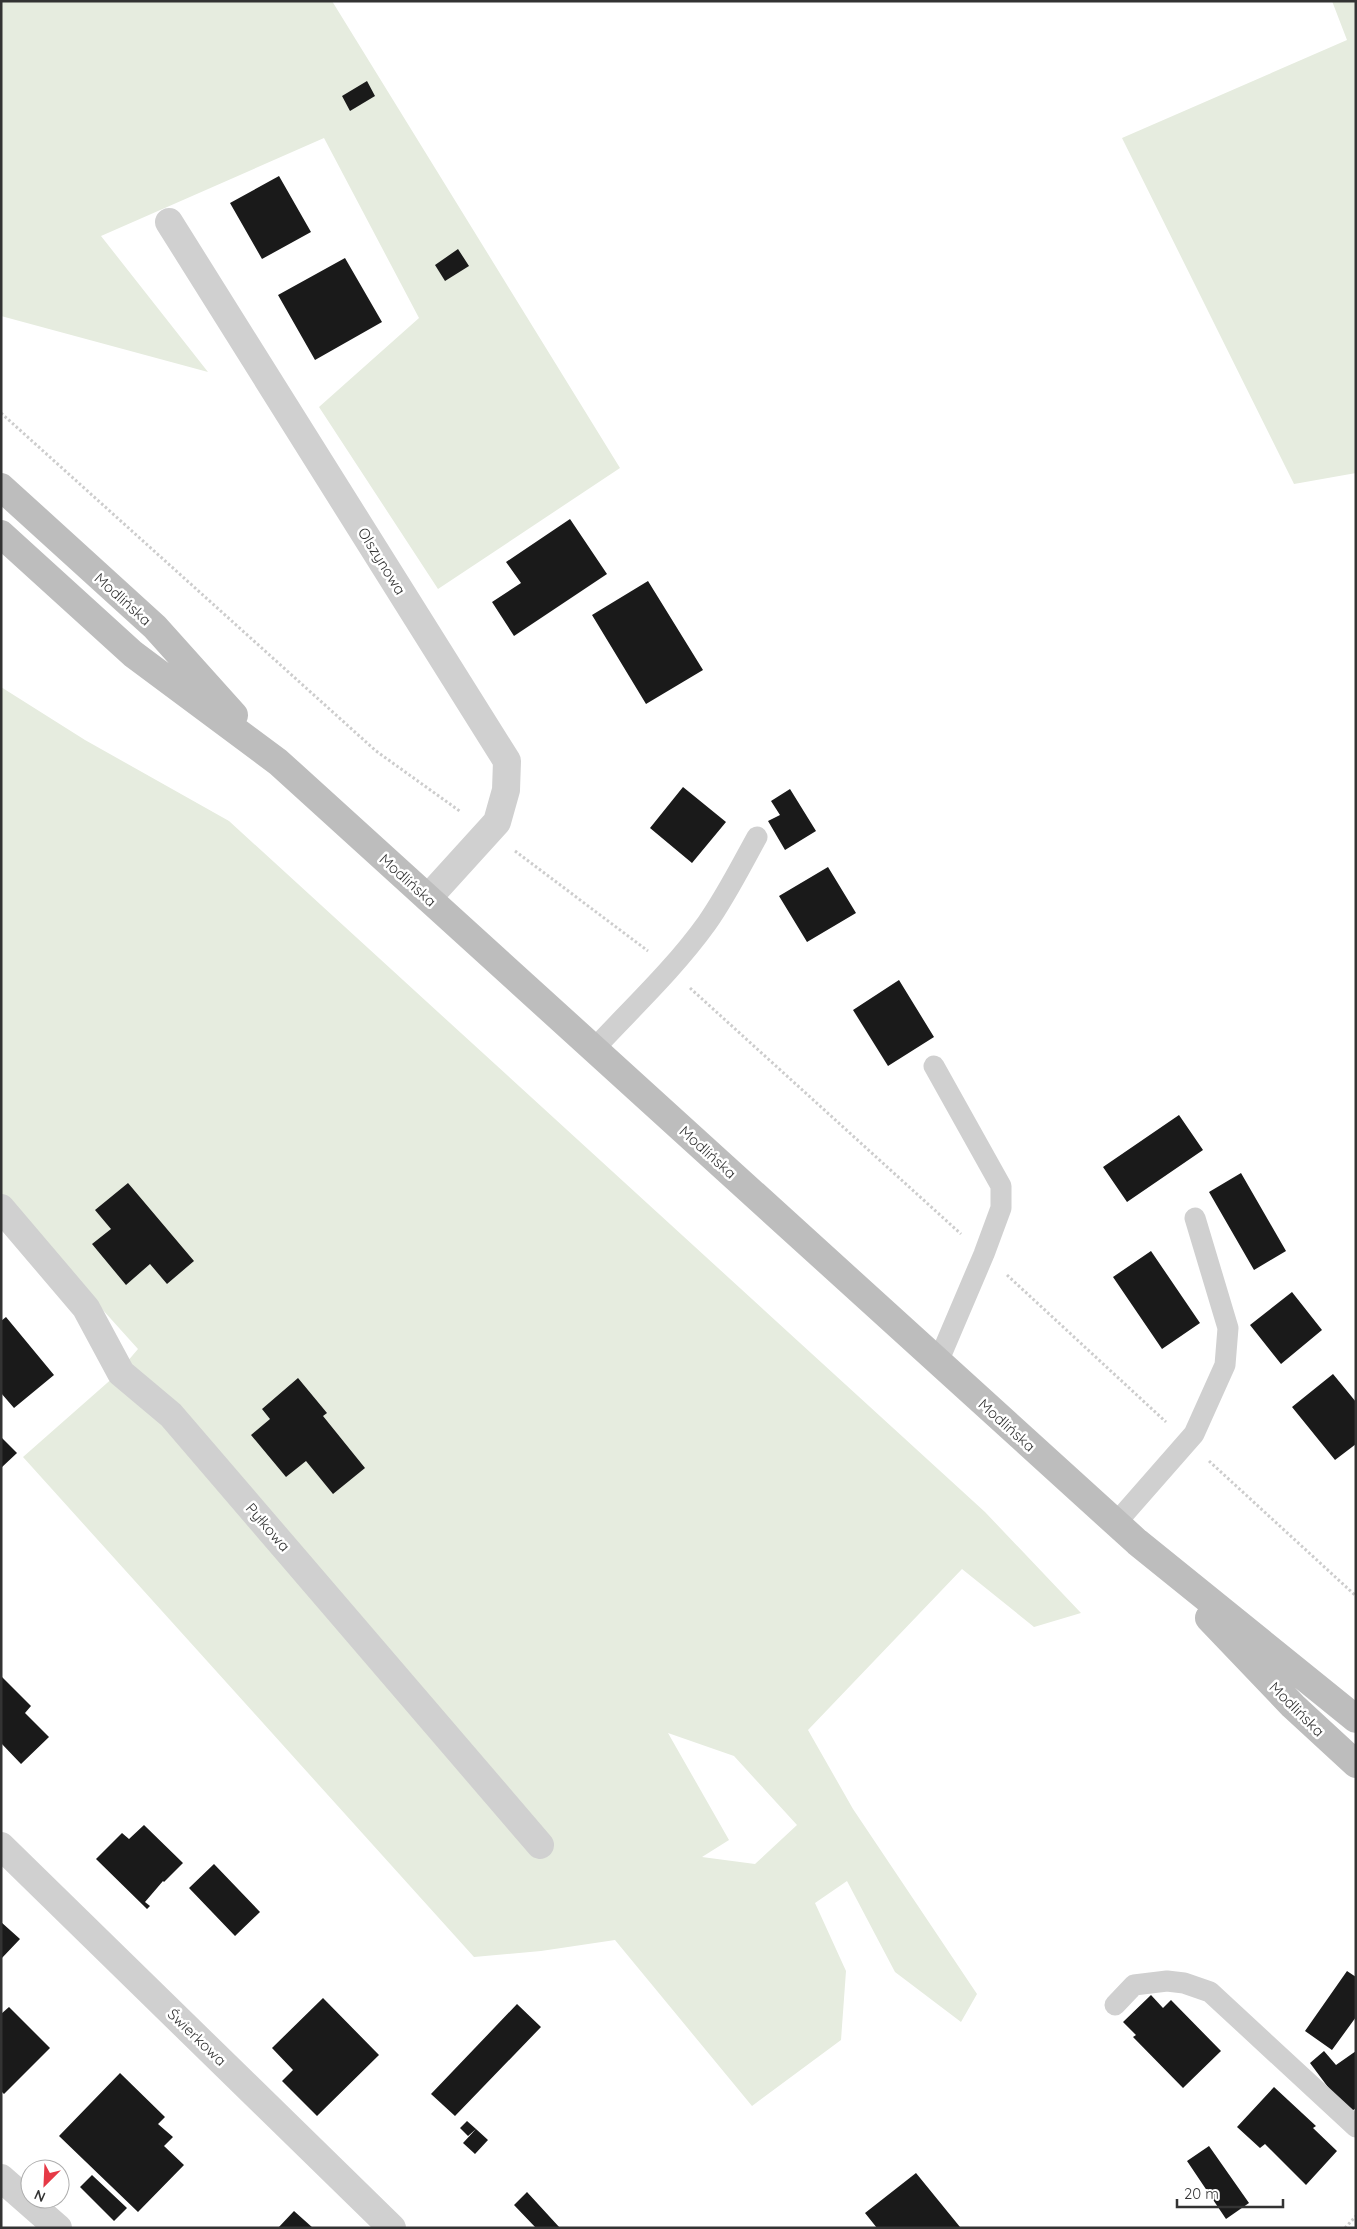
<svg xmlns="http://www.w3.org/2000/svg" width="1357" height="2229" viewBox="0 0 1357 2229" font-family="Quicksand,sans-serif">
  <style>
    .green { fill: #e6ecdf; fill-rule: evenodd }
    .building { fill: #1a1a1a }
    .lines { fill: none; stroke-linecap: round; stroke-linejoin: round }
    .path { stroke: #cdcdcd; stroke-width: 3; stroke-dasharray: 2.5 2.5; stroke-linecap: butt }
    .service { stroke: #d0d0d0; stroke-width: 21 }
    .minor { stroke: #d0d0d0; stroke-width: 28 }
    .secondary { stroke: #bdbdbd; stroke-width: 28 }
    .labels { text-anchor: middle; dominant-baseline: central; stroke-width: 5; stroke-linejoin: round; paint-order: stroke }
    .street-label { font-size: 15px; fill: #333; stroke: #fff }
  </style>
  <rect width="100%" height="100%" fill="#fff"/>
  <path class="green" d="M1 1H332L620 468 438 589 319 407 419 318 324 138 101 236 208 372 1 316Z
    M1332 1H1356V473L1294 484 1122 138 1347 40Z
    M1 687 85 740 229 821 985 1512 1081 1613 1034 1627 962 1569 808 1730 853 1809 977 1994 961 2022 895 1972 847 1881 815 1903 846 1971 841 2040 752 2106 615 1940 541 1951 474 1957 23 1457 115 1376 138 1349 1 1197ZM668 1733 734 1756 797 1825 755 1864 702 1857 729 1840Z"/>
  <path class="building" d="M367 81 375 96 350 111 342 96Z
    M279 176 311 232 262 259 230 203Z
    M458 249 469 266 445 281 435 265Z
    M345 258 382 322 315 360 278 295Z
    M570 519 607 574 514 636 492 602 521 583 506 562Z
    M648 581 703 670 646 704 592 615Z
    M683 787 726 822 692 863 650 828Z
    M790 789 816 831 785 850 768 821 780 815 771 801Z
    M828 867 856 913 807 942 779 896Z
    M899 980 934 1037 888 1066 853 1010Z
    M1179 1115 1203 1150 1127 1202 1103 1167Z
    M1241 1173 1286 1251 1254 1270 1209 1192Z
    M128 1183 194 1261 167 1284 150 1264 126 1285 92 1244 111 1229 95 1210Z
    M1151 1251 1200 1323 1162 1349 1113 1277Z
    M1292 1292 1322 1330 1281 1364 1250 1325Z
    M6 1317 54 1375 14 1408 1 1393V1321Z
    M1333 1374 1356 1402V1444L1335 1460 1292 1407Z
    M298 1378 327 1413 323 1416 365 1468 333 1494 306 1461 286 1477 251 1435 270 1419 262 1409Z
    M1 1437 17 1453 1 1468Z
    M1 1676 31 1706 25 1713 49 1737 21 1764 1 1743Z
    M144 1825 183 1863 164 1882 163 1881 145 1902 150 1906 147 1909 96 1859 122 1833 129 1839Z
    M214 1864 260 1912 235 1936 189 1888Z
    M1 1922 20 1939 1 1959Z
    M1347 1971 1356 1977V2017L1332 2050 1305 2031Z
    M1151 1995 1163 2008 1171 2000 1221 2051 1183 2088 1133 2037 1136 2035 1123 2022Z
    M323 1998 379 2055 317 2116 282 2081 293 2070 272 2048Z
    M517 2004 541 2027 455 2116 431 2094Z
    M9 2007 50 2048 4 2094 1 2091V2014Z
    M1324 2051 1336 2065 1356 2051V2108L1348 2114 1310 2063Z
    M120 2073 165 2117 158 2124 173 2137 164 2146 184 2165 138 2212 59 2136Z
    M1274 2087 1316 2126 1313 2128 1337 2151 1306 2185 1265 2144 1260 2148 1237 2127Z
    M467 2121 476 2129 468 2136 460 2128Z
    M476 2129 488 2140 475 2154 463 2143Z
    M1209 2146 1249 2203 1226 2219 1187 2161Z
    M916 2173 960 2227 958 2228H877L865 2213Z
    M92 2175 127 2208 114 2221 80 2187Z
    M527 2192 560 2228H536L514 2205Z
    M294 2211 313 2228H278Z"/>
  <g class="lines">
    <path class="path" d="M1 413 376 751 461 812
      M515 851 648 951
      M690 988 961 1234
      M1007 1275 1166 1422
      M1209 1461 1356 1596
      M1345 2228 1356 2216"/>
    <path class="service" d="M594 1049C632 1008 674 969 707 923 726 896 741 866 757 837
      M934 1066 1001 1186V1208L984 1254 938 1362
      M1116 1523 1194 1434 1225 1365 1228 1328 1195 1218
      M1115 2005 1134 1985 1167 1981 1184 1983 1210 1992 1356 2127"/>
    <path class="minor" d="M169 222 507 761 506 790 497 822 428 898
      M1 1208 86 1308 121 1373 171 1415 540 1845
      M1 1846 392 2228
      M1 2178 58 2228"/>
    <path class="secondary" d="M1 487 155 627 234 715
      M1 534 133 654 278 762 1137 1542 1356 1719
      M1209 1618 1293 1706 1356 1764"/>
  </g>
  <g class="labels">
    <g class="street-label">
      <text transform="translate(382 561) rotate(58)">Olszynowa</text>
      <text transform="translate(123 599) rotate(42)">Modlińska</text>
      <text transform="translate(408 880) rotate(42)">Modlińska</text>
      <text transform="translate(708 1152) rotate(42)">Modlińska</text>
      <text transform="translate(1007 1425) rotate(42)">Modlińska</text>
      <text transform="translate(268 1527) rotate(49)">Pyłkowa</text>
      <text transform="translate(1297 1709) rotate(45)">Modlińska</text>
      <text transform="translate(197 2037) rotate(44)">Świerkowa</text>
    </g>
  </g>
  <rect width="1357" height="2229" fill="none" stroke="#333333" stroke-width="5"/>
  <g transform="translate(45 2184) rotate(204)"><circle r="24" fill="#ffffff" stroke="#adadad"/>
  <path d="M0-4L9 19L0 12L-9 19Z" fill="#e63946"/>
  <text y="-8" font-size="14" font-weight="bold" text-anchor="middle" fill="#333333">N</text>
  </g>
  <path d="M1177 2199v8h106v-8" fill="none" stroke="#333333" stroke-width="2.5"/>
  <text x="1184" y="2199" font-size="15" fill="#333333" stroke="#ffffff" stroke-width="4" paint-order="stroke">20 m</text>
</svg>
